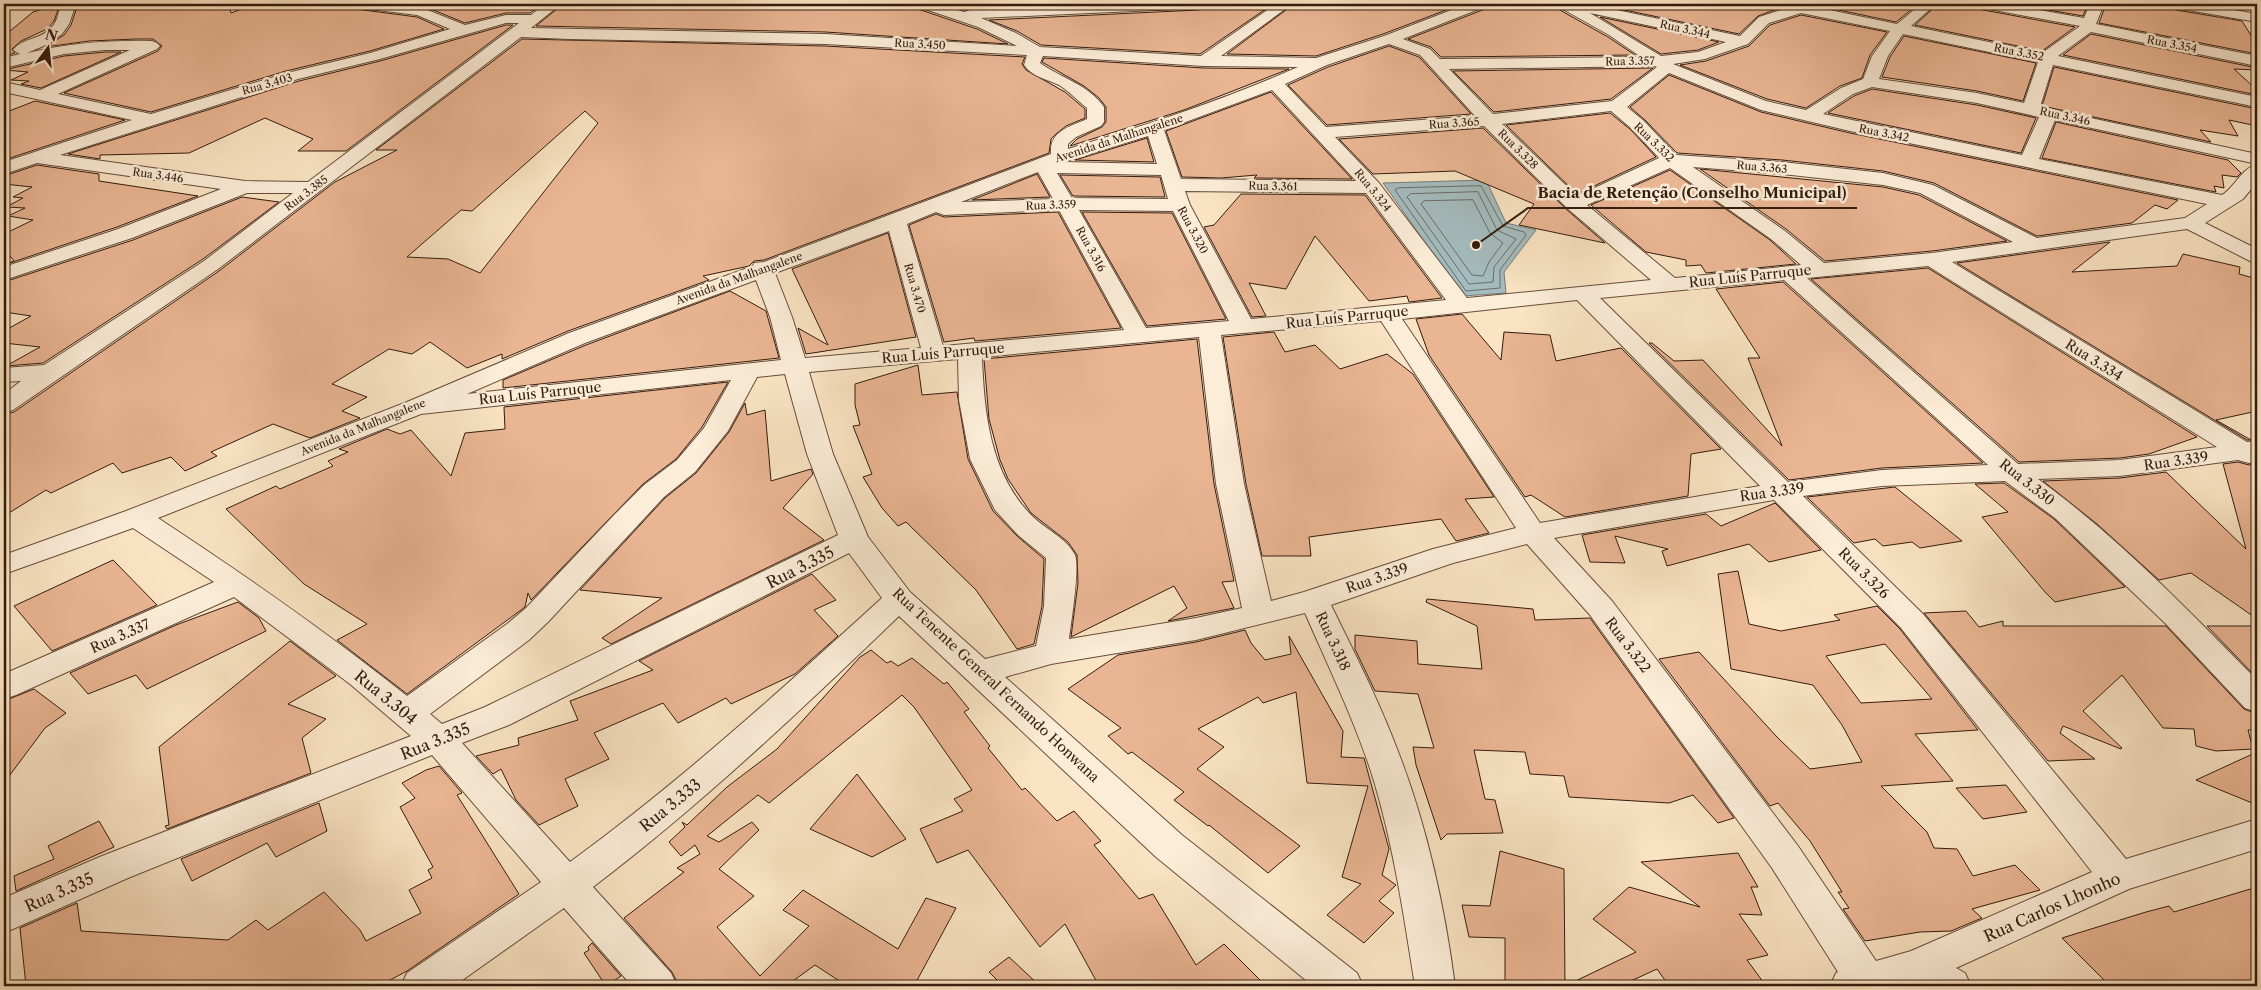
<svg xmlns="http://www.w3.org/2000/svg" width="2261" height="990" viewBox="0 0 2261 990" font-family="'Libre Caslon Text',serif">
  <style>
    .water { fill: #a4bcbf; stroke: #777c78 }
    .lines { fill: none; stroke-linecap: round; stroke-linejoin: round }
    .shore { stroke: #6c6c66; stroke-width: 1 }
    .building { fill: #eab593; stroke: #341b0e; fill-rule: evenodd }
    .street-casing { stroke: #664d3b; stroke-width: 2 }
    .street { fill: #fcedd8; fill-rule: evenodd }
    .labels { text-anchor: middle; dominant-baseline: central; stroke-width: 5; stroke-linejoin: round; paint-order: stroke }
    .far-street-label { font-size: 11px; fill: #341b0e; stroke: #fcedd8 }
    .street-label { font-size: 14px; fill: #341b0e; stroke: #fcedd8 }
    .near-street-label { font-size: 16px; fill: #341b0e; stroke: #fcedd8 }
    .leader { fill: none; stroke: #341b0e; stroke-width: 2 }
    .callout-dot { fill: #341b0e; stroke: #fcedd8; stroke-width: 2 }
    .callout-label { font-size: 15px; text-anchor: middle; font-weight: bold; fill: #341b0e; stroke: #fcedd8; stroke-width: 5; stroke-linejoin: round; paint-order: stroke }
  </style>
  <rect width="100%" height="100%" fill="#fae4c3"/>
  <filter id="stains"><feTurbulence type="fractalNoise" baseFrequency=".004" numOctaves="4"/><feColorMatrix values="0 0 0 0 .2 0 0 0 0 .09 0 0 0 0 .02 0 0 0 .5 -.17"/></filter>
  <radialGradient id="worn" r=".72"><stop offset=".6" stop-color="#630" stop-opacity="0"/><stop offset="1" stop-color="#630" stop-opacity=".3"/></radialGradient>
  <path class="water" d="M1486 180 1506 223 1536 230 1504 272 1506 293 1463 296 1383 183Z"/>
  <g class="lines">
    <path class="shore" d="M1481 186 1503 226 1524 232 1526 235 1500 270V288L1466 291 1395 190 1398 188Z
      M1478 192 1497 230 1516 239 1494 267 1493 282 1469 284 1407 197 1410 194Z
      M1473 200 1490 233 1503 243 1489 262 1483 276 1472 275 1421 204 1424 201Z"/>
  </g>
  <path class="building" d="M58 4H60L54 21 47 29 21 41 12 49 15 53 4 56V36L33 12Z
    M78 4H229L231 13 255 4H352L356 9 417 17 444 29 370 51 286 71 151 112 64 93 158 51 162 46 153 39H136L89 41 45 47 64 35 71 25Z
    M409 4H542L530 13H506L465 23 421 5Z
    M563 4H915L918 9 977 29 1008 44 825 32 536 26Z
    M944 4H1070L964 10Z
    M1207 4H1273L1200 54 1041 45 1017 31 989 20 1198 10 1205 8Z
    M1294 4H1462L1383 34 1316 56 1227 54Z
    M1488 4H1555L1558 9 1608 37 1635 55 1441 57 1431 47 1408 39 1485 9Z
    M1596 4H1771L1777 9 1758 16 1739 34Z
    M1810 4H1918L1896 22Z
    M1938 4H1974L1978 9 2075 27 2042 51 1915 25Z
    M2014 4H2088L2083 16Z
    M2106 4H2167L2176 10 2242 21 2257 45V54L2099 23Z
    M1801 15 1887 32 1870 55 1862 78 1840 86 1806 108 1767 99 1680 65 1706 61 1749 46 1770 25Z
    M1600 17 1719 42 1698 50 1661 54Z
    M506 25H513L346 151H298L313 139 265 118 189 153 100 155V159L68 154 299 81 380 61Z
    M2091 34 2257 68V70L2234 69 2257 90V95L2063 55Z
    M1904 36 2036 63 2023 101 1977 91 1882 77 1890 57Z
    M522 39 825 46 1025 57 1022 64 1026 70 1065 92 1085 109V118L1066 126 1056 134 1051 139 1049 153 764 260 754 261 749 266 703 276 709 280 568 331 502 359V354L467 368 430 342 412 354 389 349 332 384 367 397 342 411 360 418 310 438 273 424 211 452 217 456 185 471 171 457 122 473 113 463 51 493 46 490 4 516V415L14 412 219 271 335 182 397 150H376ZM585 111 598 123 480 273 448 259 407 257 461 210 472 211Z
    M1389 46 1419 57 1471 114 1327 125 1288 85 1328 67Z
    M105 52H121L41 88 21 84 29 81 11 80 28 72 4 70 64 56Z
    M1044 58 1204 68 1289 69 1184 110 1070 146 1077 139 1102 127 1106 122V107L1099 98 1084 86 1042 62Z
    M2054 67 2257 109V126L2229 120 2238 136 2200 130 2211 142 2042 106Z
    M1653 68 1611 99 1494 112 1453 71Z
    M1669 75 1761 112 1850 133 2178 200 2167 209 2155 205 2132 223 2037 236 1934 183 1883 171 1782 160 1677 153 1645 120 1630 107Z
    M1872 89 1977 105 2036 118 2021 153 1828 113 1854 96Z
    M1271 92 1352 179 1254 178 1257 175 1221 178 1182 177 1166 131Z
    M35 101 125 120 4 160V113Z
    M1610 113 1631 130 1656 157 1577 194 1506 125Z
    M2056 122 2228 160 2241 173 2237 177 2222 175 2224 188 2214 186 2216 192 2042 158Z
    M1483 128 1566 209 1605 243 1519 225 1534 204 1455 171 1373 174 1339 139Z
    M1147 138 1154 162 1075 160Z
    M37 165 99 174V181L198 196 117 227 4 265 14 261 4 248V234L33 220 8 216 25 208 6 207 23 198 13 197 32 187 4 184V176Z
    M1700 169 1883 187 1919 195 2007 241 1932 251 1825 261 1786 229Z
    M1670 170 1770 240 1796 264 1706 273 1701 265 1686 266V260L1646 252 1591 205Z
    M1037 174 1050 197 972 200Z
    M1060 175 1160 177 1165 197 1073 196Z
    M1241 194 1365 195 1442 298 1409 302 1407 296 1369 301 1315 236 1286 289 1249 283 1266 316 1252 317 1204 227 1214 225Z
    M242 197 279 202 203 259 43 363 6 366 40 347 4 343V331L31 316 4 312V282L133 240Z
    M1058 212 1121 328 975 341 974 338 944 342 909 225 936 214 944 217Z
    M1082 212 1172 213 1226 319 1147 326Z
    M888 233 916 337 806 354 798 328 828 345 792 269Z
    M2110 242 2072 272 2177 266 2183 254 2240 267 2239 274 2257 279V411L2216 420 2251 440H2247L1957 263Z
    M1928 268 2197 437 2149 454 2120 458 2019 462 1811 279Z
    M1783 282 1983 463 1882 468 1789 480 1649 343H1652L1674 361 1703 360 1782 446 1748 358H1760L1716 289Z
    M730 291 766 311 779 358 503 388V380L586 345Z
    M1462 314 1501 360 1504 332 1550 335 1556 361 1621 348 1721 449 1691 454 1688 496 1565 517 1531 495 1525 497 1429 355 1416 319Z
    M1274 332 1285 352 1315 345 1340 369 1387 354 1413 374 1494 497 1465 499 1489 533 1456 541 1441 519 1309 537 1311 556H1262L1246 484 1223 337Z
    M1197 339 1214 484 1234 581 1222 582 1234 608 1168 621 1187 608 1174 586 1071 637 1078 583 1077 555 1068 542 1031 513 1008 479 1000 460 989 419 984 359Z
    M918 365 922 395 957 392 968 459 993 511 1017 536 1044 559 1042 606 1034 644 1017 649 976 590 906 522 898 526 882 508 863 477 872 474 853 426 860 425 855 405V384Z
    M728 382 702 427 676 459 643 484 531 600 528 593 525 607 407 694 337 640 367 624 304 584 226 509 276 486 280 489 333 466 328 461 348 452 339 449 387 429 400 434 411 430 451 476 465 433 505 429 504 407Z
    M745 403 747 415 765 410 771 481 811 469 813 474 783 508 824 540 611 644 602 638 662 598 580 590 665 498 696 473 729 432Z
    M2238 462 2249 465 2257 463V619L2191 573 2159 580 2097 524 2043 481 2120 478 2166 472 2246 549 2223 464Z
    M2004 483 2054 519 2125 587 2055 602 2045 592 1982 517 2008 512 1975 484Z
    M1895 487 1962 541 1920 548 1912 542 1883 546 1875 539 1854 543 1807 497Z
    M1775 503 1821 550 1769 562 1749 544 1667 566 1662 551 1668 549 1615 536 1625 563 1590 562 1582 535 1706 514 1721 526Z
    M113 560 157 605 52 651 14 606Z
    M1738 571 1749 624 1781 631 1840 620 1834 615 1877 606 1900 629 1978 730 1915 734 1953 781 1881 786 1927 832 1934 848 1957 849 1973 876 2015 865 2040 890 1972 909 1982 918 1951 931 1920 932 1865 941 1843 909 1849 908 1838 892H1842L1810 841 1778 803 1770 806 1659 659 1699 652 1777 737 1810 769 1862 762 1842 725 1813 685 1731 669 1718 574ZM1885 644 1932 699 1861 703 1826 656Z
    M812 574 836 600 814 610 838 636 795 674 731 704 726 698 678 723 663 703 594 733 609 759 565 779 578 806 539 825 516 800 501 769 493 774 476 756 519 745 518 738 578 720 570 701 653 670 639 661Z
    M1427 599 1533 609 1535 620 1590 618 1734 818 1718 823 1693 795 1669 803 1569 797 1564 776 1530 774 1525 752 1474 750 1485 799 1495 800 1503 833 1447 834 1441 840 1416 765 1413 747 1434 748 1418 694 1375 691 1355 649V635L1417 641 1418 664 1482 669 1477 626 1426 602Z
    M238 602 259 618 266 631 147 689 136 675 88 694 70 673 176 625Z
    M1966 611 1979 627 2003 621V626H2166L2244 709 2257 714V730H2248L2253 749 2216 751 2196 746 2194 729 2163 728 2122 675 2083 711 2122 748 2121 749 2063 726 2060 733 2095 759 2048 761 1924 613Z
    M2207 626H2257V678Z
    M1245 630 1251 643 1265 660 1291 654 1289 636 1343 731 1341 757 1364 758 1389 849 1382 875 1396 885 1379 901 1394 913 1364 943 1327 915 1361 884 1342 877 1368 786 1307 783 1296 692 1263 703 1258 697 1198 729 1224 747 1197 769 1300 846 1268 873 1209 825 1208 826 1174 800 1184 792 1132 752 1128 754 1108 736 1121 728 1068 689 1118 655 1196 642Z
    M290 641 336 676 288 704 326 719 302 738 311 773 167 829 165 826 169 825 159 747Z
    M871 650 887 663 891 661 898 666 912 658 944 684 947 682 969 709 964 712 990 746 988 748 1022 790 1025 788 1057 821 1074 811 1101 841 1094 845 1139 899 1153 894 1196 965 1224 944 1266 986H1099L1065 924 1040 947 968 850 937 863 920 829 963 811 954 799 972 790 914 707 902 695 769 803 758 795 707 836 719 842 752 822 759 830 719 869 754 896 717 927 760 976 809 926 783 910 803 890 898 949 926 898 956 908 914 986H847L815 965 786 986H679L672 972 624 918 684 872 677 868 700 854 695 845 681 856 669 842 685 827 682 822 687 825 727 787 777 749 860 657Z
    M34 689 66 713 45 728 4 783V701Z
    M2257 752V805L2196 780Z
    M439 766 462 793 457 795 519 894 407 971 379 986H26L20 928 77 903 81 931 228 940 256 920 268 930 324 892 360 930 366 941 421 913 409 890 432 878 428 870 433 867 400 807 415 798 402 783 426 770Z
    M857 774 906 839 872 857 810 829Z
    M2006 785 2027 812 1983 819 1956 788Z
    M319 803 327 831 276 857 267 843 192 881 181 859Z
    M99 821 114 847 16 891 14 876 54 859 48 846Z
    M1500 851 1564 869 1565 986 1636 952 1593 919 1629 887 1700 907 1641 862 1738 853 1758 887H1751L1762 915 1739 914 1768 955 1747 960 1766 986H1669L1657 969 1620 986H1505V938L1469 937 1462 905 1490 906Z
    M2257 887V986H2110L2062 938 2146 912 2169 906 2174 912Z
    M592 943 621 976 606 986 584 953 589 950 588 947Z
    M1009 957 1040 986H1003L989 972Z"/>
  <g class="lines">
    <g class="street-casing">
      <path id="street" d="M62 4H76L69 24 62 34 48 44 27 53C71 43 108 40 152 41L157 43 160 46 157 49 58 94 151 114 287 73 370 53 450 29 417 15 361 8 356 7 354 4H395L420 7 465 25 506 15H531L545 4H561L531 28 825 34 1017 46 978 27 919 7 917 4H938L964 12 970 10 1107 4H1205L1203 7 1198 8 981 18 1016 33 1040 47 1201 56 1276 4H1292L1221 56 1316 58 1384 36 1467 4H1486L1484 7 1403 39 1430 49 1440 59 1641 57 1609 35 1559 7 1557 4H1574L1581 8 1588 4 1740 36 1759 17 1784 9 1775 7 1773 4H1808L1810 6 1897 24 1921 4H1936L1911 26 2042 53 2080 26 1983 8 1978 7 1976 4H2005L2084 18 2090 4H2104L2096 24 2257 56V66L2091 32 2058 56 2257 97V107L2053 65 2040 107 2257 154V182L2243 199 2205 223 2257 249V263L2250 261 2187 229 1952 262 2247 442 2257 441V461L2249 463 2238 460 2120 476 2038 479C2118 537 2188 610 2257 680V712L2245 708 2165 623 2055 518 2005 481 1882 486 1803 496 1923 614 2126 859 2257 819V849L2129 889 1956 968 1965 973 1971 986H1830L1836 973 1838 972 1772 868 1590 615 1527 544 1453 563 1331 605C1355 654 1380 703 1399 754 1427 827 1445 908 1455 986H1415C1404 917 1394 848 1374 781 1356 723 1329 668 1305 613L1196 640 1051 664 1005 677 1182 835 1357 973 1363 986H1313L1156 857 899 616C800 711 702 804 593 887L671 973 677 986H632L564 908 454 986H401L407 973 541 882 432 755 128 878 4 933V898L102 856 411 736 350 684 234 597 16 695 4 699V674L214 582 133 528 4 574V555L126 511 407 402 569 333 753 266 754 263 764 262 1051 154C1049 131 1069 127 1087 119V108C1078 101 1069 91 1059 85 1047 79 1032 77 1024 65L1027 55 825 44 570 39 521 37 218 269 13 410 4 413V394L21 381 4 382V368L44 365 204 261 293 193H247L132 238 4 280V267L118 229 221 189 37 163 4 174V162L132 120 4 92V82L40 90 130 50H105L64 54 4 68V58L20 54 13 50C22 38 43 39 52 27 58 21 58 11 62 4ZM1590 13 1726 42 1698 52 1661 56ZM1801 13 1890 31 1872 56 1863 79 1841 88 1806 110 1766 101 1673 64 1705 59 1748 44 1769 23ZM506 23H519L308 182 245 181 60 155 298 79 380 59ZM1903 34 2038 62 2024 103 1977 93 1879 79 1888 56ZM1389 44 1420 55 1475 116 1326 127 1285 84 1327 65ZM1043 56 1204 66 1298 67C1224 100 1146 125 1068 149V144L1076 137 1101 126 1104 122V107C1089 85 1061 78 1040 63ZM1654 66 1657 67 1612 101 1493 114 1449 69ZM1669 73 1761 110 1850 131 2207 204 2185 218 2037 238 1933 185 1883 173 1782 162 1676 155 1644 121 1627 107ZM1872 87 1977 103 2039 117 2022 155 1823 114 1853 94ZM1272 90 1356 181 1181 179 1164 130ZM1611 111 1632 129 1659 158 1577 196 1502 124ZM2055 120 2257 164C2242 168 2235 187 2222 195L2039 159ZM1484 126 1567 208 1651 280 1467 298 1379 183 1335 137ZM1148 136 1157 164 1064 162 1066 161ZM1693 167 1782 174 1883 185 1920 193 2013 242 1932 253 1824 263 1785 231ZM1670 168 1771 239 1801 265 1675 278 1587 205ZM1038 172 1053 199 961 202ZM1057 173 1161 175 1168 199 1072 198ZM1185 191 1366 193 1446 300 1251 319 1190 205ZM1059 210 1124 330 943 346 907 224 936 212 944 215ZM1079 210 1173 211 1229 321 1146 328ZM889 231 921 348 805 358 792 317 775 273ZM1928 266 2217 447 2120 460 2018 464 1807 278ZM756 280 770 317 781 360 467 394 585 343ZM1784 280 1988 465 1882 470 1788 482 1600 298ZM1577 300 1760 486 1540 523 1402 319ZM1381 321 1516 528 1433 549 1304 592 1271 601 1244 484 1221 335ZM1199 337 1216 484 1242 608 1196 618 1069 639C1071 624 1080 567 1075 555 1067 538 1043 528 1030 514 990 472 984 412 982 357ZM958 359 959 400 970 459 995 510 1018 535 1046 558 1044 606 1036 646 985 659 910 592 868 537 833 454 809 372ZM785 374 807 454 838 535 485 707 442 724 430 714 529 640 548 622 664 497 695 472 728 431 757 377ZM731 380 704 428 677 460 644 485 615 514 526 608 507 624 407 696C327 632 243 574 158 518L421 414ZM1774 500 1901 628 2092 872 1911 951 1876 961 1798 846 1612 601 1554 538ZM849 553 882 598C781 690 681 781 570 862L462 743 509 725Z
        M2169 4H2199L2257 14V22L2176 8Z"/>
    </g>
    <use href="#street" class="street"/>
  </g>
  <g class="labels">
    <g class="far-street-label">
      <text transform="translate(1685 29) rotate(12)">Rua 3.344</text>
      <text transform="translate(920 44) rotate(3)">Rua 3.450</text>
      <text transform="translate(2172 44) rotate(11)">Rua 3.354</text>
      <text transform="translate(2019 52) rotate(11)">Rua 3.352</text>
      <text transform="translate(1630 61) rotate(-1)">Rua 3.357</text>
      <text transform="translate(267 84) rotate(-16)">Rua 3.403</text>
      <text transform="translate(2065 116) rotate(12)">Rua 3.346</text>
      <text transform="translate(1454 123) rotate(-4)">Rua 3.365</text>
      <text transform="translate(1884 133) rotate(11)">Rua 3.342</text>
      <text transform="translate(1119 138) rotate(-18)">Avenida da Malhangalene</text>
      <text transform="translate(1654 142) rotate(44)">Rua 3.332</text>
      <text transform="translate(1518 149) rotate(45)">Rua 3.328</text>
      <text transform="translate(1762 167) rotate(5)">Rua 3.363</text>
      <text transform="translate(158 175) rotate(8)">Rua 3.446</text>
      <text transform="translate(1273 186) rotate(1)">Rua 3.361</text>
      <text transform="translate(1373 190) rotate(51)">Rua 3.324</text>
      <text transform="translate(306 193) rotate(-37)">Rua 3.385</text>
      <text transform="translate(1051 205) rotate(-2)">Rua 3.359</text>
      <text transform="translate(1193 230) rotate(62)">Rua 3.320</text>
      <text transform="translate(1091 249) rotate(61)">Rua 3.316</text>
      <text transform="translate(739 278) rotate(-20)">Avenida da Malhangalene</text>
      <text transform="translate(915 288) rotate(74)">Rua 3.470</text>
      <text transform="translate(363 427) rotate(-22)">Avenida da Malhangalene</text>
    </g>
    <g class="street-label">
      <text transform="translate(1750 276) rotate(-6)">Rua Luís Parruque</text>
      <text transform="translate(1347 317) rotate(-6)">Rua Luís Parruque</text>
      <text transform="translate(943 353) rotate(-5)">Rua Luís Parruque</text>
      <text transform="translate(2094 360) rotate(32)">Rua 3.334</text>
      <text transform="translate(540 393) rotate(-6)">Rua Luís Parruque</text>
      <text transform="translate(2176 461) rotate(-8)">Rua 3.339</text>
      <text transform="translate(2027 482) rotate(38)">Rua 3.330</text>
      <text transform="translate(1772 492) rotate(-8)">Rua 3.339</text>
      <text transform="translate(1864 573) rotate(45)">Rua 3.326</text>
      <text transform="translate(1377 578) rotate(-19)">Rua 3.339</text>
      <text transform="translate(120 636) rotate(-24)">Rua 3.337</text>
      <text transform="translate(1333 641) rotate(65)">Rua 3.318</text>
      <text transform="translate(1628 645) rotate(53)">Rua 3.322</text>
      <text transform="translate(996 685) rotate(43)">Rua Tenente General Fernando Honwana</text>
    </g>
    <g class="near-street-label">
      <text transform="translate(800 567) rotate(-27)">Rua 3.335</text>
      <text transform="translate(386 697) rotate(39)">Rua 3.304</text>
      <text transform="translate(435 741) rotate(-22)">Rua 3.335</text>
      <text transform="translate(670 805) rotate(-39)">Rua 3.333</text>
      <text transform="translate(59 892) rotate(-24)">Rua 3.335</text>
      <text transform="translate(2052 907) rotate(-24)">Rua Carlos Lhonho</text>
    </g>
  </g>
  <path class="leader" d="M1476 245L1528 208H1857"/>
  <circle class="callout-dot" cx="1476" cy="245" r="5"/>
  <g class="callout-label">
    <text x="1692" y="198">Bacia de Retenção (Conselho Municipal)</text>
  </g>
  <rect width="2261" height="990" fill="none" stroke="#fae4c3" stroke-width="20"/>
  <rect x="5" y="5" width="2251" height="980" fill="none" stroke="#341b0e" stroke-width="2.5"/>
  <rect x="10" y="10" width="2241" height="970" fill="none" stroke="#341b0e"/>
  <g transform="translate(48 48) rotate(15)" stroke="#fcedd8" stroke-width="4" paint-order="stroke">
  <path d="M0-4L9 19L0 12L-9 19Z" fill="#341b0e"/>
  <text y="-8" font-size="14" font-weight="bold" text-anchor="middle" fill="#341b0e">N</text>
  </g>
  <rect width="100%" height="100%" filter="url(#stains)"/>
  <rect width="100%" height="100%" fill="url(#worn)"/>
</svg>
